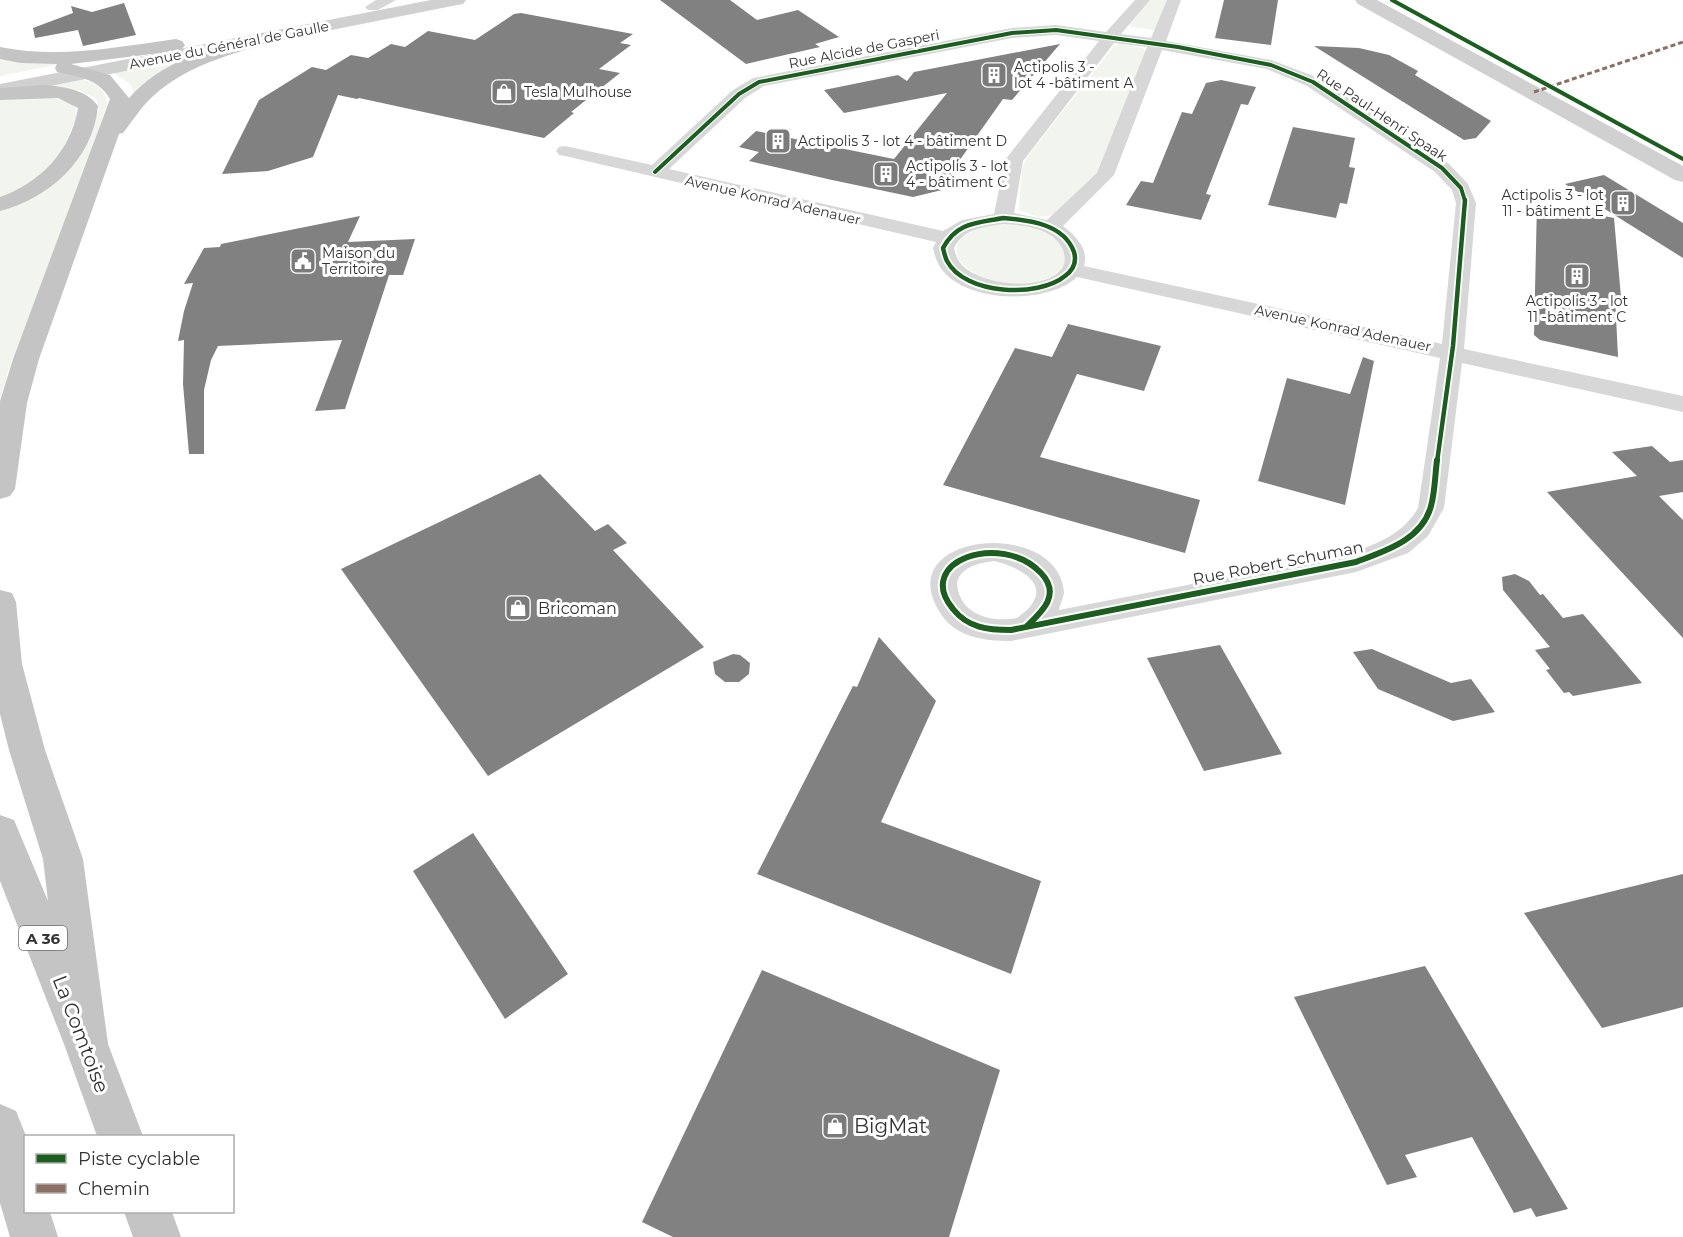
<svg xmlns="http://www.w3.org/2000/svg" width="1683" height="1237" viewBox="0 0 1683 1237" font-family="Montserrat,sans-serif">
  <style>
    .green { fill: #f1f5ed }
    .building { fill: #818181 }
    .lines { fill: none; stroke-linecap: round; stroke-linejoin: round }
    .street { fill: #d7d7d7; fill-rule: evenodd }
    .secondary { fill: #d0d0d0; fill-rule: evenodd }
    .highway { fill: #c4c4c4; fill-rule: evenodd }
    .quiet { stroke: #8d6e63; stroke-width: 3; stroke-dasharray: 5 3; stroke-linecap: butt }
    .cycleway-far2-casing { stroke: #fff; stroke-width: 6 }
    .cycleway-far1-casing { stroke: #fff; stroke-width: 8 }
    .cycleway-casing { stroke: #fff; stroke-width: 10 }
    .cycleway-far2 { stroke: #1b5e20; stroke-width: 4 }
    .cycleway-far1 { stroke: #1b5e20; stroke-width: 4.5 }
    .cycleway { stroke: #1b5e20; stroke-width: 6 }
    .labels { text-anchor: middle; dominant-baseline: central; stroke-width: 6; stroke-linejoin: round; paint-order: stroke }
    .far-street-label { font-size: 14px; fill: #333; stroke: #fff }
    .far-poi-label { font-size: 14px; fill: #333; stroke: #fff; text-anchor: start }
    .shield { fill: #fff; stroke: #707070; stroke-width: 1.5 }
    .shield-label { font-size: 15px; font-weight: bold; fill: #333 }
    .street-label { font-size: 16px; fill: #333; stroke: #fff }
    .poi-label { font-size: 16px; fill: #333; stroke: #fff; text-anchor: start }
    .near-street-label { font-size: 20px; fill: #333; stroke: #fff }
    .near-poi-label { font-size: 20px; fill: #333; stroke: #fff; text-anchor: start }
  </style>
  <rect width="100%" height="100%" fill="#fff"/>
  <path class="green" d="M1149 0H1167L1155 30 1131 27 1129 25Z
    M1119 44 1142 48 1146 51 1098 174 1054 215 1038 217 1019 210 1022 169 1027 157 1114 46Z
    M206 53 154 78 134 93 130 84 112 72Z
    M0 58 87 59 0 76Z
    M82 79C95 84 105 88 107 103L67 225 12 359 0 399V208C67 183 73 176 99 109L96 99 81 91 44 86Z
    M54 98 73 104 76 111V118L57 163 37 181 0 198V99Z
    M1000 224C1017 225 1034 226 1049 235 1078 252 1065 274 1038 282 980 298 909 238 1000 224Z"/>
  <path class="building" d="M660 0H730L757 20 798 10 839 37 815 44 820 47 746 64Z
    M1224 0H1278L1271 45 1215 38Z
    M124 3 136 35 83 46 78 30 35 38 33 28 73 13 71 6 92 12Z
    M521 13 633 34 620 43 631 45 599 69 620 73 571 112 574 113 544 138 359 98 357 99 338 95 313 157 268 171 222 174 259 100 312 67 326 70 351 55 368 58 391 44 405 47 428 31 475 40 514 14Z
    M1060 44 1012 100 1003 99 952 171H955L942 190 913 197 832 180 749 161 759 152 739 147 756 131 894 159 947 93 844 113 824 90 898 75 907 81 914 72Z
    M1314 46 1359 48 1389 55 1418 71 1415 75 1491 121 1476 138 1464 140Z
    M1221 80 1256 87 1248 105 1241 104 1206 194 1211 195 1201 220 1126 205 1141 181 1153 183 1182 112 1192 114 1206 83Z
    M1293 127 1355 138 1349 167 1355 168 1347 204 1340 203 1336 218 1268 205Z
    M1604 175 1683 223V258L1565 184Z
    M1537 203 1614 218 1621 297 1615 296 1618 357 1540 340 1534 335Z
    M360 216 348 242 415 239 403 275H389L345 409 315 411 342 340 218 346 211 360 204 390V454H189L183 384 184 340 178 341 184 311 193 283 184 284 204 248 220 247 221 244Z
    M1068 324 1161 346 1144 391 1077 374 1040 457 1200 500 1185 553 943 485 1015 348 1052 357Z
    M1363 357 1374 361 1345 505 1258 481 1287 378 1350 394Z
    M1652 446 1670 462 1683 460V492L1659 496 1683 520V638L1547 492 1637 476 1612 452Z
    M540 474 595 531 608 524 627 543 613 550 704 647 488 776 341 569Z
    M1515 574 1529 581 1540 595 1543 594 1563 618 1583 614 1642 683 1573 696 1569 692 1564 693 1546 670 1550 669 1535 650 1550 647 1503 590 1502 577Z
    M879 637 936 701 881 822 1041 881 1011 974 757 874 853 686 857 687Z
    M1220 645 1282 754 1204 771 1147 658Z
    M1372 649 1451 683 1471 679 1495 712 1453 721 1378 689 1353 652Z
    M733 654 740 655 750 663 749 674 739 682H725L715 674 713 662Z
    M473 833 568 974 505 1019 413 871Z
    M1683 874V1007L1602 1028 1524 913Z
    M1425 966 1468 1039 1568 1209 1536 1217 1531 1208 1514 1213 1472 1137 1405 1155 1417 1177 1387 1185 1294 997Z
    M762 970 1000 1070 949 1237H673L642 1222Z"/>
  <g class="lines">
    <path class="street" d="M376 0H396L378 10H368L365 7Z
      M1135 0H1150L1121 34 1151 38 1167 0H1181L1166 41 1271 60 1319 78 1449 164 1468 184 1476 203 1464 349 1683 396V412L1462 363 1444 508 1428 536 1408 553 1356 572 1011 641C983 641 954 637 939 611 891 532 1058 517 1064 592 1064 597 1060 604 1059 610L1352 553C1380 542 1403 534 1418 508L1440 358 1077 277C1047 306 955 304 937 261 935 257 934 252 933 248L936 242 565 156 559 155 556 151 559 147 565 146 652 165 733 90 753 78 1012 28 1056 25 1106 32ZM1056 35 1099 41 1005 160 994 214 962 220 943 231 669 169 745 98 764 86 1012 38ZM1114 43 1147 47 1097 173 1047 220 1014 213 1023 161ZM1162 50 1267 69 1307 86 1435 172 1452 190 1456 203 1442 344 1084 266C1089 249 1076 236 1063 226L1114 175ZM1003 224C1023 225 1054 228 1063 250 1065 256 1066 262 1062 268 1045 292 988 285 968 270 959 264 956 257 954 248 963 229 984 227 1003 224ZM994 561C1012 565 1049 580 1032 604 1029 609 1022 614 1017 618 990 623 958 614 957 582 962 566 980 563 994 561Z"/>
    <path class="secondary" d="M431 0H466L463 4 457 5 0 96V84Z
      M1355 0H1377L1683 166V182L1675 180 1358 4Z"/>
    <path class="highway" d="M265 33 271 34 274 38 271 42C229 55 182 67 149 100 139 110 132 122 123 133L119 134 39 359 27 403 15 489 10 496 0 499V401L13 359 110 99C98 78 78 77 57 72L55 68 57 64 21 63 0 59V47C59 59 117 47 176 39L182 41 185 45 182 49 176 51 71 64 110 75 129 98C162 60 218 44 265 33Z
      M46 85C65 87 87 90 98 106 93 159 50 198 0 211V197C40 183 71 151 78 108L58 98 0 100V88Z
      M0 590 12 593 16 602 22 664 45 750 83 859 108 1044 143 1136H97L64 1044 0 881V815L14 820 48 901 43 859 9 750 0 714Z
      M0 1104 16 1111 26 1136V1212H50L58 1237H10L0 1203Z
      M124 1212H172L181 1237H133Z"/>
    <path class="quiet" d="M1534 92 1683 42"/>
    <g class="cycleway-far2-casing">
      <path id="cycleway-far2" d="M1392 0 1683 159
        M655 172 739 94 759 82 1012 33 1056 30 1178 47 1271 65 1313 82 1442 168 1461 188 1465 201"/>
    </g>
    <g class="cycleway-far1-casing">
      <path id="cycleway-far1" d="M1003 218C1029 220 1064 224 1074 252 1077 262 1073 270 1065 276 1038 298 965 295 947 261 945 257 944 252 943 248 957 222 977 223 1003 218Z
        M1437 462 1453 346 1465 200"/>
    </g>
    <g class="cycleway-casing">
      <path id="cycleway" d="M1027 626C1043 611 1061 594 1041 573 1001 531 913 561 953 609 968 628 988 630 1011 630L1356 562C1385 551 1422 540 1431 506 1435 492 1435 475 1437 460"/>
    </g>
    <use href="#cycleway-far2" class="cycleway-far2"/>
    <use href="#cycleway-far1" class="cycleway-far1"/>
    <use href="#cycleway" class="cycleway"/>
  </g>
  <defs>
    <g id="building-square" transform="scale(1.35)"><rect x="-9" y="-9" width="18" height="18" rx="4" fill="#7a7a7a" stroke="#fff"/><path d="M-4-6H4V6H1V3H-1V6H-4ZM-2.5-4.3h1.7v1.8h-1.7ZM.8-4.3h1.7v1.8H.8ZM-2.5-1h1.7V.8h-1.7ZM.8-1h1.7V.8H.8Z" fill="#fff"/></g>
    <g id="shop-square" transform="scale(1.35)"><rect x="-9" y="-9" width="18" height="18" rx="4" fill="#7a7a7a" stroke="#fff"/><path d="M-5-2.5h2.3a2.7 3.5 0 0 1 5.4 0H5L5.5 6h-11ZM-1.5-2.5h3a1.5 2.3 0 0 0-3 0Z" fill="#fff"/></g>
    <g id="civic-square" transform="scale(1.35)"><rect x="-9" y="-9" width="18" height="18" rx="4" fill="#7a7a7a" stroke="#fff"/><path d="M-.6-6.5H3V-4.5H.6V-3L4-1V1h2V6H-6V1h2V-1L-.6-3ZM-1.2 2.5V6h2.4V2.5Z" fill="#fff"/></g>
  </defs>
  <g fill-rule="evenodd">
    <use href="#building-square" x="994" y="75"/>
    <use href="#shop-square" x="504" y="92"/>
    <use href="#building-square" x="778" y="141"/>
    <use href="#building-square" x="886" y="174"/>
    <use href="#building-square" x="1623" y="203"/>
    <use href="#civic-square" x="303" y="261"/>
    <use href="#building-square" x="1577" y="276"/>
    <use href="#shop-square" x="518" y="608"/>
    <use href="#shop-square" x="835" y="1126"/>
  </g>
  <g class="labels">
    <g class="far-street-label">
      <text transform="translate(229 45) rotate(-11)">Avenue du Général de Gaulle</text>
      <text transform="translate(864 49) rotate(-11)">Rue Alcide de Gasperi</text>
      <text transform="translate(1382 115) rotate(34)">Rue Paul-Henri Spaak</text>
      <text transform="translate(773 200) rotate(13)">Avenue Konrad Adenauer</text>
      <text transform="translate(1343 328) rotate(12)">Avenue Konrad Adenauer</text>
    </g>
    <g class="far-poi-label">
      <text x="1014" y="67">Actipolis 3 -<tspan x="1014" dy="16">lot 4 -bâtiment A</tspan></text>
      <text x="524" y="92">Tesla Mulhouse</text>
      <text x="798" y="141">Actipolis 3 - lot 4 - bâtiment D</text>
      <text x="906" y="166">Actipolis 3 - lot<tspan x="906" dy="16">4 - bâtiment C</tspan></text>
      <text x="1604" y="195" text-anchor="end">Actipolis 3 - lot<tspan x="1604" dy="16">11 - bâtiment E</tspan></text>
      <text x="322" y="253">Maison du<tspan x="322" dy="16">Territoire</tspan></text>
      <text x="1577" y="301" text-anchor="middle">Actipolis 3 - lot<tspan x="1577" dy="16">11 -bâtiment C</tspan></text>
    </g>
    <rect class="shield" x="19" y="926" width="48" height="24" rx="4.5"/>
    <g class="shield-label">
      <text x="43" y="938">A 36</text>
    </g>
    <g class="street-label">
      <text transform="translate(1278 563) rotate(-11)">Rue Robert Schuman</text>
    </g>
    <g class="poi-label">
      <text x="538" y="608">Bricoman</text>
    </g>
    <g class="near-street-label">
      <text transform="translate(81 1034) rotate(69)">La Comtoise</text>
    </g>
    <g class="near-poi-label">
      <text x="854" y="1126">BigMat</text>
    </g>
  </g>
  <rect x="24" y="1135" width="210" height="78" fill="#ffffff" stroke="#adadad" stroke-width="1.5"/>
  <rect x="36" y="1154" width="30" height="9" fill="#1b5e20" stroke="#adadad" stroke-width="1.5"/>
  <text x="78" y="1165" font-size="18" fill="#333333">Piste cyclable</text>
  <rect x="36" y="1184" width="30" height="9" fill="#8d6e63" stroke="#adadad" stroke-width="1.5"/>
  <text x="78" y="1195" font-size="18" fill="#333333">Chemin</text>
</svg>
